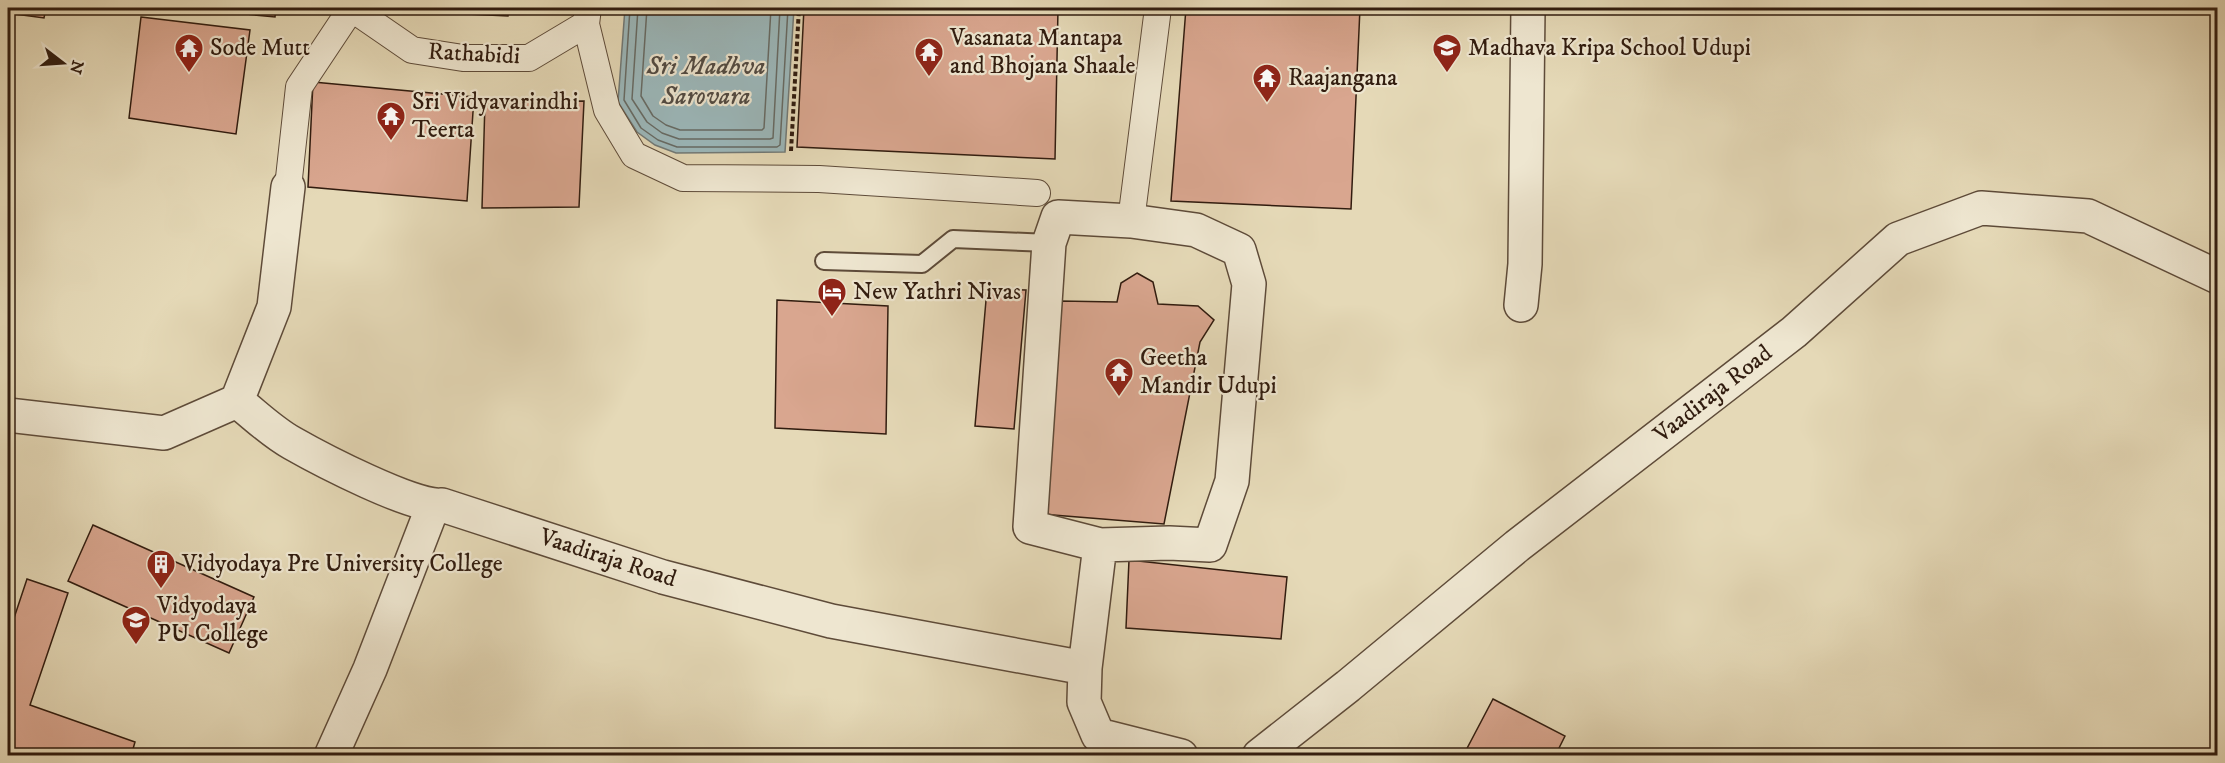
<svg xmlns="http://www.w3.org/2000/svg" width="2225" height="763" viewBox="0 0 2225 763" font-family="'IM FELL DW Pica',serif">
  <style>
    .water { fill: #9bb7ba; stroke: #717976; stroke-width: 1.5 }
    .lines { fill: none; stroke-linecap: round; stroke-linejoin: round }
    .shore { stroke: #666a64; stroke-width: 1.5 }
    .building { fill: #d9a68f; stroke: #311c0f; stroke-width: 1.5 }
    .service-casing { stroke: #5e4b39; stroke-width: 20 }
    .pedestrian-casing { stroke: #5e4b39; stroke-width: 28 }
    .minor-casing { stroke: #5e4b39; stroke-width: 36 }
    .path { stroke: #311c0f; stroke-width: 4; stroke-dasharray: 4.5 3; stroke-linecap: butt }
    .service { stroke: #eee6d0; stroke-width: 16 }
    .pedestrian { stroke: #eee6d0; stroke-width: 26 }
    .minor { stroke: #eee6d0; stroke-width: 33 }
    .labels { text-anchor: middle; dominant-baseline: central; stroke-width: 4.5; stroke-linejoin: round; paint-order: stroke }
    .poi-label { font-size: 24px; fill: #311c0f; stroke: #eee6d0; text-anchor: start }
    .street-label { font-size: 24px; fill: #311c0f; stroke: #eee6d0 }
    .water-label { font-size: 26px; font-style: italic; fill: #514a42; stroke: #eee6d0 }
  </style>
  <rect width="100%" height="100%" fill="#e5d9b7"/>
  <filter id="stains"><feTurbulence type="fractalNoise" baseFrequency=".00333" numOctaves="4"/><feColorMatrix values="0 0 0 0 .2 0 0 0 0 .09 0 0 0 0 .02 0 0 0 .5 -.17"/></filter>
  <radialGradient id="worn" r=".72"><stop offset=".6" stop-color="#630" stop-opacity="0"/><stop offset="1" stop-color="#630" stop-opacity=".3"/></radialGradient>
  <path class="water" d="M625 8H794L785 152 676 153 655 145 637 132 618 102Z"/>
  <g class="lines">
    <path class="shore" d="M630 8 624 100 641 128 658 140 677 147H777L780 145 788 8
      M638 8 632 99 647 122 662 133 679 139H770L773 138 780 8
      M647 8 641 96 653 116 666 125 680 130H762L764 128 771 8"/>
  </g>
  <path class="building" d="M8 8H46L44 18 8 13Z
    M184 8H276L275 17Z
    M414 8H467V14L414 11Z
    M467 8H509L508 16 467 14Z
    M804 8 1058 9 1055 159 797 147Z
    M1186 8H1360L1351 209 1171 201Z
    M141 17 250 30 236 134 129 118Z
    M313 82 474 97 467 201 308 187Z
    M485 101 497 102 584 101 579 207 482 208Z
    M1137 273 1153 282 1158 304 1198 306 1214 320 1200 342 1164 524 1041 514 1060 301 1117 302 1121 283Z
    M987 289 1026 290 1014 429 975 426Z
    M777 300 888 306 886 434 775 428Z
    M93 525 254 597 229 653 68 581Z
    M1129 560 1287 577 1281 639 1126 628Z
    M27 579 68 593 30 705 135 742 131 756H8V636Z
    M1493 699 1565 736 1555 756H1463Z"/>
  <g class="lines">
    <g class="service-casing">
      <path id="service" d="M824 261 922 264 953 239 1049 243"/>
    </g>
    <g class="pedestrian-casing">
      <path id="pedestrian" d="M351 8 412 50 463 58H529L586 24 588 8
        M586 24 607 110 634 155 683 178 819 179 1037 193
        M288 187 299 87 351 9
        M1131 221 1158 8"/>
    </g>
    <g class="minor-casing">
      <path id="minor" d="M1521 305 1525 264 1528 8
        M237 401C255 415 272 432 292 443 320 459 414 508 442 505L663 577 831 621 1085 668 1084 702 1098 735 1181 756
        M237 401 274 307 288 187
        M8 415 164 433 237 401
        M1085 668 1100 545 1169 543 1210 545 1232 481 1249 284 1239 250 1196 230 1131 221 1058 217 1049 243 1030 527 1100 545
        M331 756 370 669 433 506
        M1259 756 1348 686 1517 546 1794 332 1898 239 1981 208 2088 216 2218 277"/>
    </g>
    <path class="path" d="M791 151 799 8"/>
    <use href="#service" class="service"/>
    <use href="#pedestrian" class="pedestrian"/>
    <use href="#minor" class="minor"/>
  </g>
  <defs>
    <g id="temple-pin" transform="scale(1.5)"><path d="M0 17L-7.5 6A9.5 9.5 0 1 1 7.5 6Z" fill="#8f2418" stroke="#eee6d0"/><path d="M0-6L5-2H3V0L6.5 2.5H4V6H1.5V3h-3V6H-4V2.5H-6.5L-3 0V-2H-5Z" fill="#fff"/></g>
    <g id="school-pin" transform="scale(1.5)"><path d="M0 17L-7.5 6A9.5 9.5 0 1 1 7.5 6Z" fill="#8f2418" stroke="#eee6d0"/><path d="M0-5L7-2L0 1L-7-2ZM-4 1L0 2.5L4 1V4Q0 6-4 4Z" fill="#fff"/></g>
    <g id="hotel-pin" transform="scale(1.5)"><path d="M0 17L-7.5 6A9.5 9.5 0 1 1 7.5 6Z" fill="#8f2418" stroke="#eee6d0"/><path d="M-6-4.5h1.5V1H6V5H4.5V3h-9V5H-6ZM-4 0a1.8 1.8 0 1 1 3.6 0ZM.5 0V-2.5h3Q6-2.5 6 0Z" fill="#fff"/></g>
    <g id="building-pin" transform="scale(1.5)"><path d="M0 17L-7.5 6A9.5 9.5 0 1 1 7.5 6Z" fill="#8f2418" stroke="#eee6d0"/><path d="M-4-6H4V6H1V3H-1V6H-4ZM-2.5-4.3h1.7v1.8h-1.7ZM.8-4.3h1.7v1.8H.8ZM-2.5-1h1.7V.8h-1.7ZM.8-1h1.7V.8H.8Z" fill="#fff"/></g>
    <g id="university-pin" transform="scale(1.5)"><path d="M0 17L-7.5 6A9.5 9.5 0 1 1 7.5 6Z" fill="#8f2418" stroke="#eee6d0"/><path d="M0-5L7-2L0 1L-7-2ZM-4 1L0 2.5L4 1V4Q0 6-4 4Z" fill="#fff"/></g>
  </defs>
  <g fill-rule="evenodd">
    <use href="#temple-pin" x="189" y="48"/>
    <use href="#school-pin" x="1447" y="48"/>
    <use href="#temple-pin" x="929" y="52"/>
    <use href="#temple-pin" x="1267" y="78"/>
    <use href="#temple-pin" x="391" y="116"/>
    <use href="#hotel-pin" x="832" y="292"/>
    <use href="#temple-pin" x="1119" y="372"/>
    <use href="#building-pin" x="161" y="564"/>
    <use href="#university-pin" x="136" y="620"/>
  </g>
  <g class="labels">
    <g class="poi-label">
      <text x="950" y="38">Vasanata Mantapa<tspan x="950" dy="28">and Bhojana Shaale</tspan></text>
      <text x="210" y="48">Sode Mutt</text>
      <text x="1468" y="48">Madhava Kripa School Udupi</text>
      <text x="1288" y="78">Raajangana</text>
      <text x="412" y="102">Sri Vidyavarindhi<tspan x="412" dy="28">Teerta</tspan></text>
      <text x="853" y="292">New Yathri Nivas</text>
      <text x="1140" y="358">Geetha<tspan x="1140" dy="28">Mandir Udupi</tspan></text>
      <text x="182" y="564">Vidyodaya Pre University College</text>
      <text x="157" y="606">Vidyodaya<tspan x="157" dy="28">PU College</tspan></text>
    </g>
    <g class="street-label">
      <text transform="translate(474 54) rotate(3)">Rathabidi</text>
      <text transform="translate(1713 394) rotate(-38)">Vaadiraja Road</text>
      <text transform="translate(608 558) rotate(18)">Vaadiraja Road</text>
    </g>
    <g class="water-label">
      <text x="706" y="66">Sri Madhva<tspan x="706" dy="30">Sarovara</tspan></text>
    </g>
  </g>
  <rect width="2225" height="763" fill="none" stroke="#e5d9b7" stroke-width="30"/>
  <rect x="9" y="9" width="2207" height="745" fill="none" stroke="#311c0f" stroke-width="3"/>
  <rect x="15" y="15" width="2195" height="733" fill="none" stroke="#311c0f" stroke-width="1.5"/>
  <g transform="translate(63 63) rotate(107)" stroke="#eee6d0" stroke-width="4.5" paint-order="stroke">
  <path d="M0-4.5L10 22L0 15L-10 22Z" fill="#311c0f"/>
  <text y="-9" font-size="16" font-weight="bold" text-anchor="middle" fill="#311c0f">N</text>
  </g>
  <rect width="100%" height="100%" filter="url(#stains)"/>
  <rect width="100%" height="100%" fill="url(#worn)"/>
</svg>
